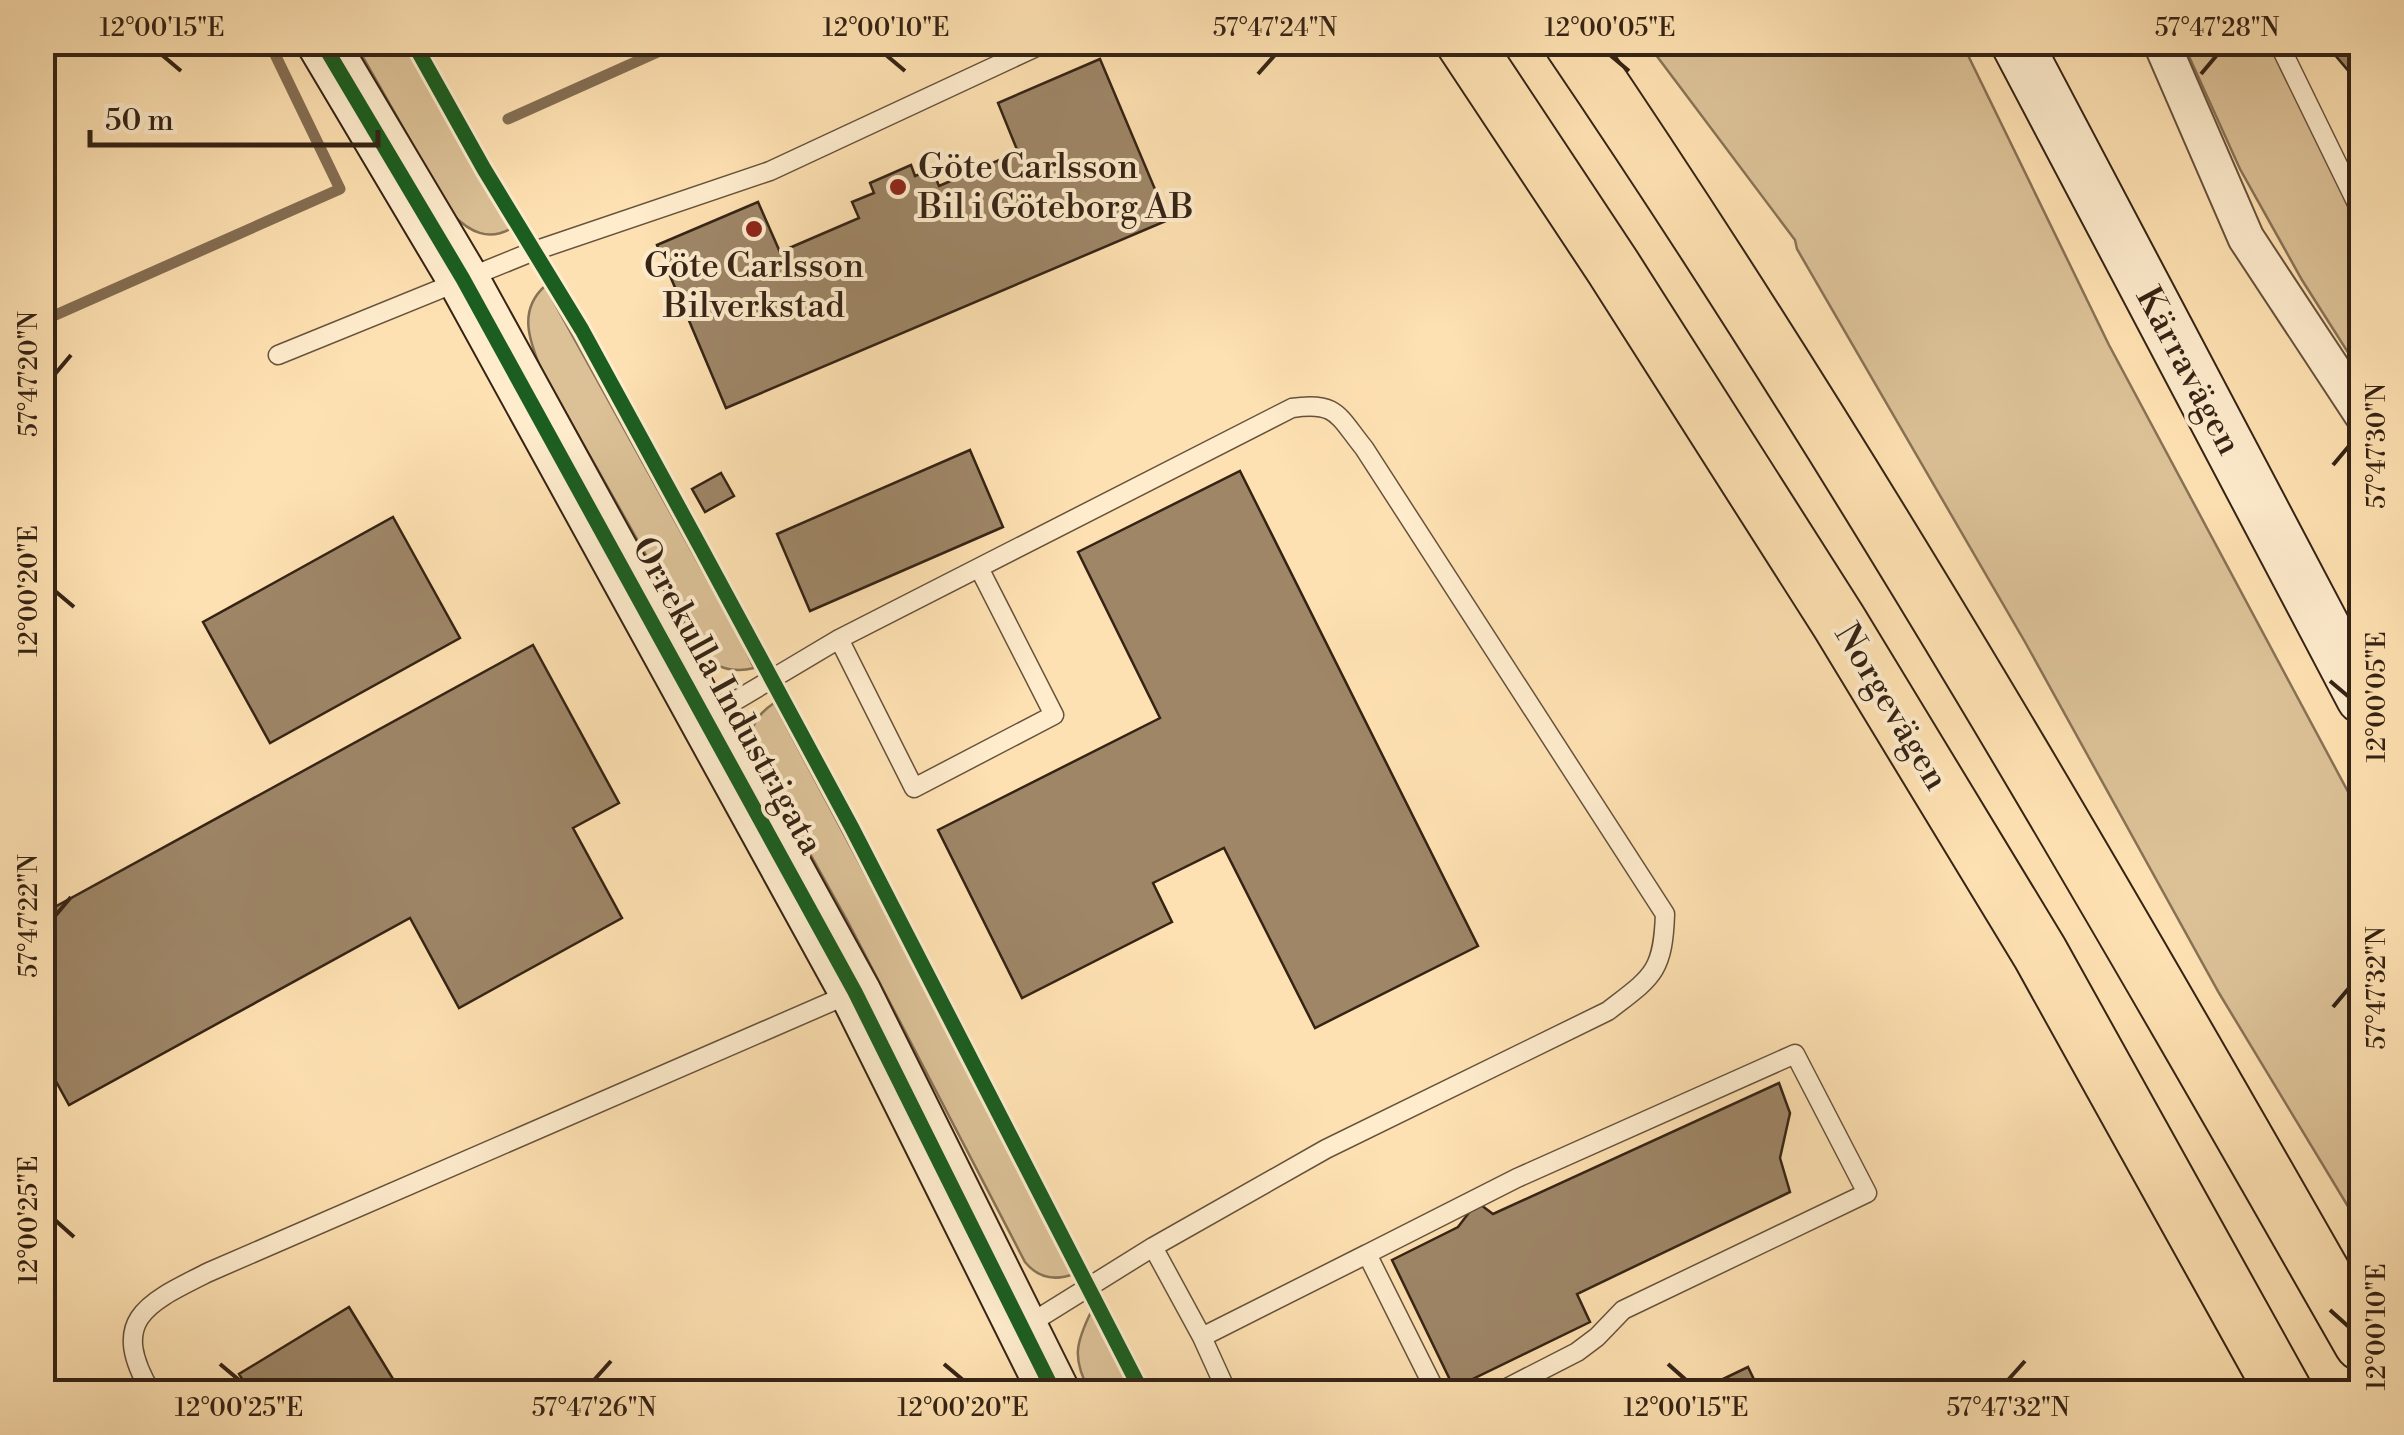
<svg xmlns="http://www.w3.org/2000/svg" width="2404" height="1435" viewBox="0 0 2404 1435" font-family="'Libre Bodoni',serif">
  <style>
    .green { fill: #dcc197; stroke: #887256; stroke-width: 2.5 }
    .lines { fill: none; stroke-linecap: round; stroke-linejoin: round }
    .stream { stroke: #856e53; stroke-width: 11 }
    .building { fill: #9e8667; stroke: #352315; stroke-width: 2.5 }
    .lane-casing { stroke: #67523c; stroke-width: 21 }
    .street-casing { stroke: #67523c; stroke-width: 39 }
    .secondary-casing { stroke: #352315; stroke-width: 54 }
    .highway-casing { stroke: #352315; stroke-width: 59 }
    .lane { stroke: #feeccd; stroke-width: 18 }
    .street { stroke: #feeccd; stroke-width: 35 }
    .secondary { stroke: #feeccd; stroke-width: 50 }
    .highway { stroke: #fee1b2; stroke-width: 55 }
    .cycleway-casing { stroke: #feeccd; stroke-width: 21 }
    .cycleway { stroke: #1b5e20; stroke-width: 15 }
    .ticks { fill: none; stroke: #352315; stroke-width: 4 }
    .poi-dot { fill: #8f2418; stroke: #feeccd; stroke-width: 4 }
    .labels { text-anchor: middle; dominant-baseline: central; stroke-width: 8; stroke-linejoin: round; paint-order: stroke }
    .poi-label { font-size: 35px; fill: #352315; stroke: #feeccd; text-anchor: start }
    .street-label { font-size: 35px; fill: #352315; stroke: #feeccd }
    .neatline { fill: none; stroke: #352315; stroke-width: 4 }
    .ticks-label { font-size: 25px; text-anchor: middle; fill: #352315 }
  </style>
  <rect width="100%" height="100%" fill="#fee1b2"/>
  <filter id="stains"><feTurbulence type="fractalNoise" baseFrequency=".002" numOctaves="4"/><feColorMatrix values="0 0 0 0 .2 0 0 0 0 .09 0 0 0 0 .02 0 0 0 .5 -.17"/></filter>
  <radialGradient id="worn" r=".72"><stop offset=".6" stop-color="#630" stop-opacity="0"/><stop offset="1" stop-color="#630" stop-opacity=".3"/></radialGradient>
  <path class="green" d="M355 43H404L510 229C488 241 470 232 453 215Z
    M1647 43H1962L2109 345 2361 816V1228L2219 993 2025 642 1797 249 1795 240Z
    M2183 43H2271L2361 226V373L2302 280 2240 169Z
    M545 286 741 640 754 668C735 673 721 669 704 658L541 369C529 340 518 310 545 286Z
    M774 703 1000 1127 1074 1274C1055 1281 1038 1278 1025 1262L848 922 754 753C747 730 755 716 774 703Z
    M1092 1310 1134 1392H1090C1072 1359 1075 1344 1092 1310Z"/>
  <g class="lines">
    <path class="stream" d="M508 119 669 47 703 46 709 42
      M42 321 340 189 269 42"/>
  </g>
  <path class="building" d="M2324 42H2362V87Z
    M1100 59 1168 220 726 408 657 245 758 202 780 252 859 218 852 202 874 193 870 183 911 165 915 176 932 169 939 186 1018 152 998 103Z
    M970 450 1003 527 810 611 777 534Z
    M1240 471 1478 946 1315 1028 1224 848 1153 883 1172 922 1022 998 938 830 1160 718 1078 552Z
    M721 473 734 496 705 512 692 489Z
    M393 517 460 638 270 743 203 622Z
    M533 645 619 803 573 828 622 918 459 1008 410 918 69 1105 42 1056V914Z
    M1779 1083 1790 1113 1780 1158 1790 1192 1577 1294 1590 1322 1454 1388 1392 1260 1458 1227 1477 1202 1493 1214Z
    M349 1307 401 1392H250L239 1374Z
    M1748 1367 1760 1392H1696Z"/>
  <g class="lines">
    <g class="lane-casing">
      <path id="lane" d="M2278 42 2362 214
        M278 355 534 251 770 171 1047 42
        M839 639 914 788 1054 715 979 568
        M708 717 839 639 1292 408C1337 401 1338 416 1364 448L1665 914C1663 973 1652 977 1608 1011L1326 1149 1153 1247 1026 1326
        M1153 1247 1202 1337 1227 1392
        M1367 1254 1517 1178 1795 1054 1867 1193 1623 1310 1597 1337 1577 1352 1499 1392
        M1202 1337 1367 1254 1436 1392
        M151 1392C108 1319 147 1303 209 1272L854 992"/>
    </g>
    <g class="street-casing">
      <path id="street" d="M2161 42 2246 238 2362 414"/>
    </g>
    <g class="secondary-casing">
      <path id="secondary" d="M322 42 463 279 855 992 1054 1392
        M2016 42 2362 698"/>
    </g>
    <g class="highway-casing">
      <path id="highway" d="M1464 42 1613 267 1839 622 2040 953 2284 1392
        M1572 42C1857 462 2111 902 2362 1343"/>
    </g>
    <use href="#lane" class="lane"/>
    <use href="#street" class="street"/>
    <use href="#secondary" class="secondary"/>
    <use href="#highway" class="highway"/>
    <g class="cycleway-casing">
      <path id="cycleway" d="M322 42 463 279 855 992 1054 1392
        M413 42 484 169 582 330 701 548 852 828 1142 1392"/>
    </g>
    <use href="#cycleway" class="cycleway"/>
  </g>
  <path class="ticks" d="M162 55 181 71M886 55 905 71M1610 55 1629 71M1258 74 1275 55M2201 74 2217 55M55 374 71 355M2333 465 2349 446M55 591 74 607M2330 681 2349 697M55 916 71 897M2333 1007 2349 988M55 1220 74 1237M2330 1310 2349 1327M220 1364 239 1380M944 1364 963 1380M1668 1364 1686 1380M594 1380 611 1361M2008 1380 2025 1361"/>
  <g class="poi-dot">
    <circle cx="898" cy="187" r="10"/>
    <circle cx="754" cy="229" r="10"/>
  </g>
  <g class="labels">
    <g class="poi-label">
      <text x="918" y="167">Göte Carlsson<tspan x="918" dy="40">Bil i Göteborg AB</tspan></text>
      <text x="754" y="266" text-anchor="middle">Göte Carlsson<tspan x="754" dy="40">Bilverkstad</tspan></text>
    </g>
    <g class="street-label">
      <text transform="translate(2188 371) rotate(62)">Kärravägen</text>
      <text transform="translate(727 696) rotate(61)">Orrekulla Industrigata</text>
      <text transform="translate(1891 707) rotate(59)">Norgevägen</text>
    </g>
  </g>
  <rect width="2404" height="1435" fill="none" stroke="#fee1b2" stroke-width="110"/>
  <path d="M90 130v15h288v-15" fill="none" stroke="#352315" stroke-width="5"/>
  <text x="105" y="130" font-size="30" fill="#352315" stroke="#feeccd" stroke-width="8" paint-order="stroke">50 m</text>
  <rect x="55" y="55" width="2294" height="1325" class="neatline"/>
  <g class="ticks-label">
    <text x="162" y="36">12°00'15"E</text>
    <text x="886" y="36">12°00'10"E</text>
    <text x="1275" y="36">57°47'24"N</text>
    <text x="1610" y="36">12°00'05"E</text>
    <text x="2217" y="36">57°47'28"N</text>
    <text transform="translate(28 374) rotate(-90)" y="9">57°47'20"N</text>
    <text transform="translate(2376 446) rotate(-90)" y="9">57°47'30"N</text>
    <text transform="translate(28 591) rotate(-90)" y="9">12°00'20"E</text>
    <text transform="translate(2376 697) rotate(-90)" y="9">12°00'05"E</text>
    <text transform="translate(28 916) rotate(-90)" y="9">57°47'22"N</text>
    <text transform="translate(2376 988) rotate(-90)" y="9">57°47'32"N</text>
    <text transform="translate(28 1220) rotate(-90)" y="9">12°00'25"E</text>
    <text transform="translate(2376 1327) rotate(-90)" y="9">12°00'10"E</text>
    <text x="239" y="1416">12°00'25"E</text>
    <text x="594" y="1416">57°47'26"N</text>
    <text x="963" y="1416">12°00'20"E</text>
    <text x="1686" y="1416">12°00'15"E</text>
    <text x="2008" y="1416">57°47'32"N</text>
  </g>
  <rect width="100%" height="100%" filter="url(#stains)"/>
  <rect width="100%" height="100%" fill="url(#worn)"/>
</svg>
